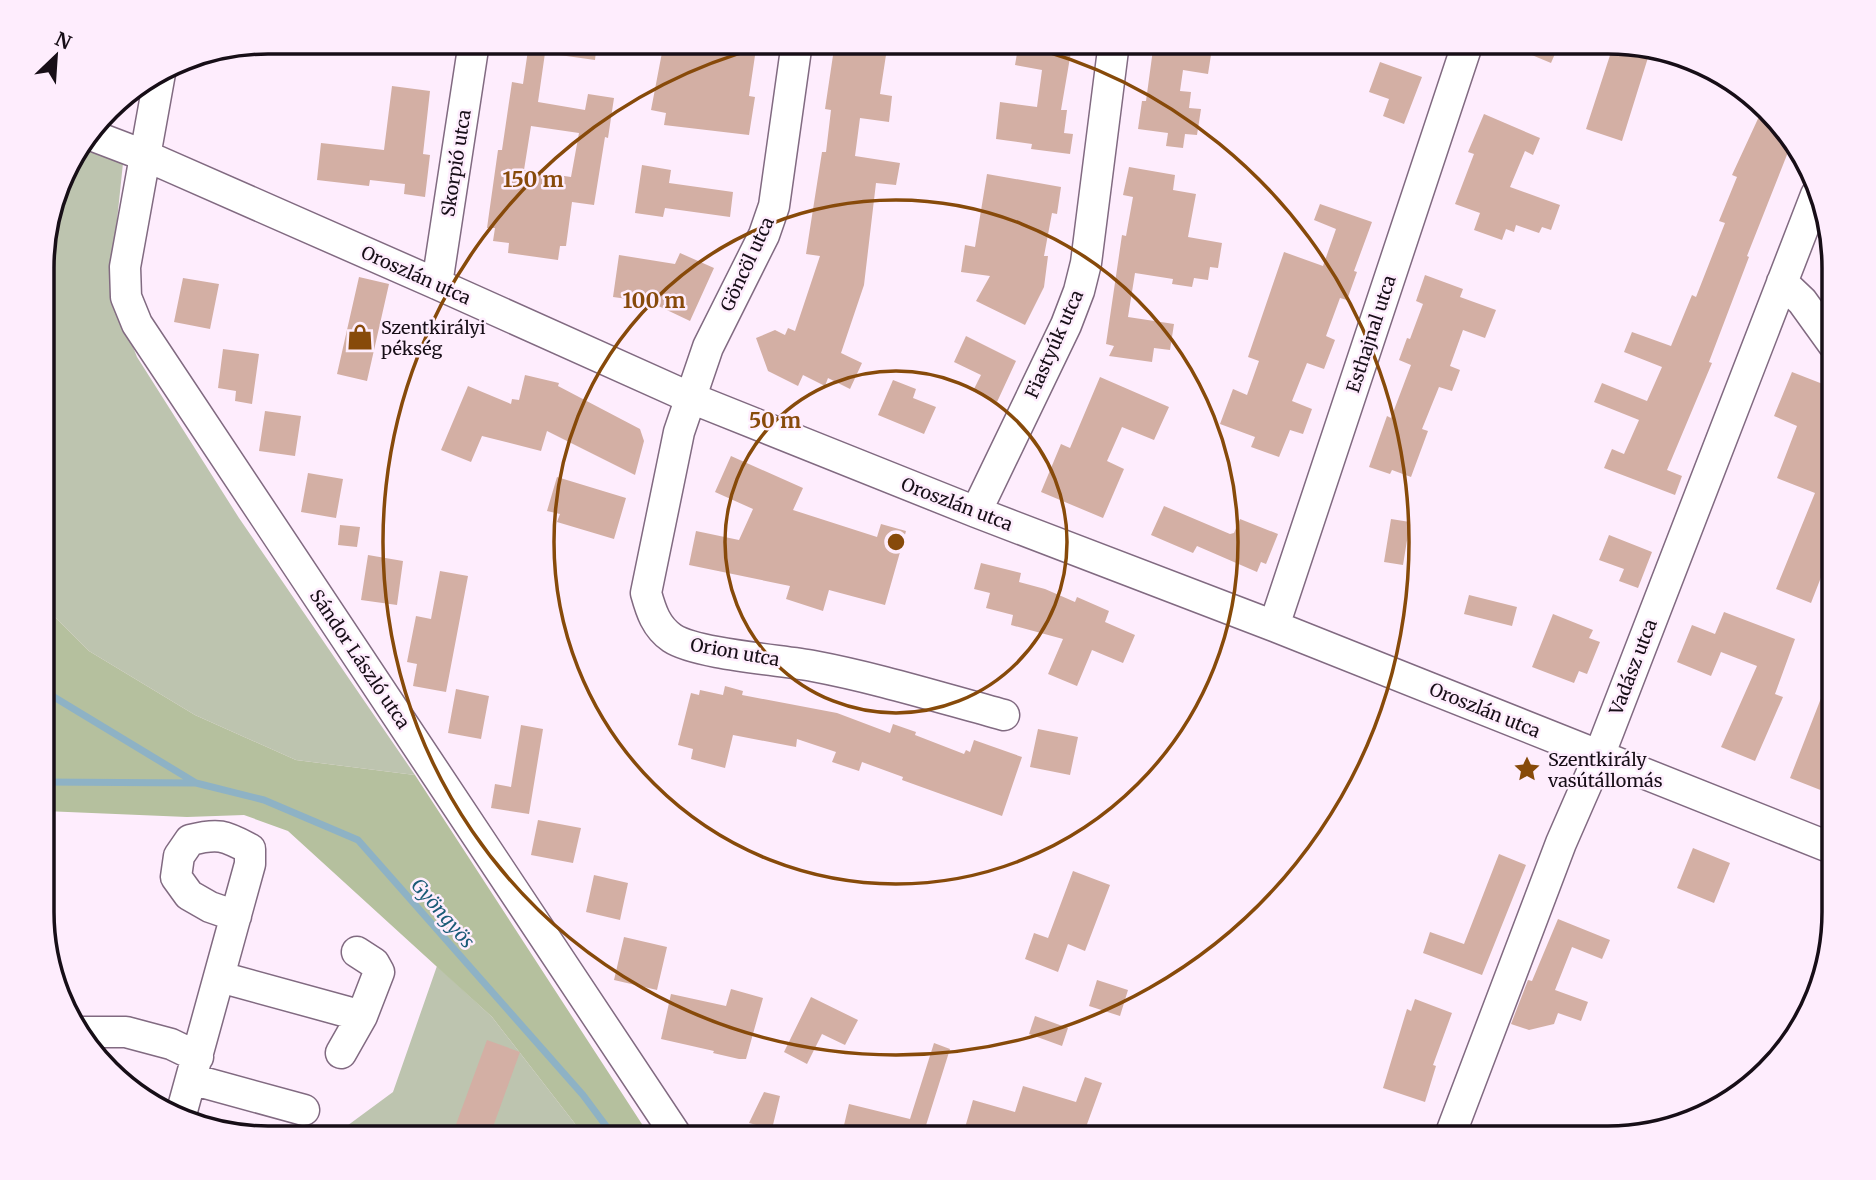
<svg xmlns="http://www.w3.org/2000/svg" width="1876" height="1180" viewBox="0 0 1876 1180" font-family="Merriweather,serif">
  <style>
    .green { fill: #bdc4af }
    .forest { fill: #b5c09e }
    .lines { fill: none; stroke-linecap: round; stroke-linejoin: round }
    .stream { stroke: #8eb2c5; stroke-width: 7 }
    .building { fill: #d3afa4; fill-rule: evenodd }
    .minor-casing { stroke: #816a81; stroke-width: 33 }
    .minor { stroke: #fff; stroke-width: 30 }
    .ring { fill: none; stroke: #874a0a; stroke-width: 3.5 }
    .labels { text-anchor: middle; dominant-baseline: central; stroke-width: 5; stroke-linejoin: round; paint-order: stroke }
    .street-label { font-size: 18px; fill: #170e17; stroke: #feedfd }
    .poi-label { font-size: 18px; fill: #170e17; stroke: #feedfd; text-anchor: start }
    .water-label { font-size: 19px; font-style: italic; fill: #1a5b77; stroke: #feedfd }
    .rim { fill: none; stroke: #170e17; stroke-width: 3.5 }
    .centre { fill: #874a0a; stroke: #feedfd; stroke-width: 3.5 }
    .ring-label { font-size: 21px; text-anchor: middle; font-weight: bold; fill: #874a0a; stroke: #feedfd; stroke-width: 5; stroke-linejoin: round; paint-order: stroke }
  </style>
  <rect width="100%" height="100%" fill="#feedfd"/>
  <path class="green" d="M81 147 123 163 110 288 137 357 239 518 415 775 296 760 195 715 89 651 44 606V239L66 168Z
    M437 966 492 1017 586 1138H335L336 1134 393 1092Z"/>
  <path class="forest" d="M44 606 89 651 195 715 296 760 415 775 651 1138H586L492 1017 288 831 244 815 187 817 44 811Z"/>
  <g class="lines">
    <path class="stream" d="M44 691 196 783
      M44 782 196 783 264 800 358 840 583 1095 615 1138"/>
  </g>
  <path class="building" d="M545 42H597L595 60 545 53 538 102 585 110 588 94 614 98 608 138 605 137 594 205 572 202 566 246H560L558 260 508 253 509 243 493 241 495 228H487L498 150H502L512 82 523 84 528 50 544 52ZM531 126 579 133 571 177 524 170Z
    M664 42H757L749 96 755 97 749 135 664 125 666 113 651 110Z
    M835 42H888L880 94 892 96 889 122 860 118 855 156 900 163 896 185 876 183 864 285 841 353 862 363 850 389 828 378 825 386 803 375 798 386 768 371 756 338 775 330 785 335 788 328 795 331 820 256 806 254 822 152H826L831 110 825 109Z
    M1019 42H1049L1072 46 1061 110H1067L1064 133 1073 134 1070 154 1031 149 1032 144 996 139 1000 102 1037 107 1042 70 1015 65Z
    M1154 42H1213L1208 74 1183 70 1180 91 1191 92 1189 108 1201 109 1197 135 1185 134 1183 148 1166 146 1168 133 1138 129 1142 101H1146Z
    M1501 42H1560L1551 63Z
    M1614 43 1651 48 1622 141 1586 129Z
    M1380 62 1422 77 1404 124 1383 116 1389 99 1369 92Z
    M392 86 430 91 423 154 430 155 425 197 404 194 405 184 370 180 369 186 317 180 321 143 384 150Z
    M1762 110 1792 142 1747 256 1749 257 1709 362 1712 363 1667 470 1682 476 1675 495 1604 468 1612 449 1624 454 1639 420 1594 402 1602 383 1647 401 1662 367 1624 352 1632 332 1671 346 1692 295 1696 297 1725 223 1719 221 1737 177 1732 175Z
    M1484 114 1540 138 1533 155 1525 151 1510 187 1560 205 1551 230 1542 227 1539 233 1516 225 1514 232 1506 229 1502 240 1474 230 1480 213 1455 204 1474 154 1468 152Z
    M642 165 671 170 669 183 733 192 730 217 665 208 663 217 635 213Z
    M1129 167 1175 175 1173 190 1196 194 1188 237 1222 243 1218 268 1210 267 1208 280 1194 278 1192 287 1172 284 1173 279 1135 273 1128 317 1174 324 1170 350 1154 348 1152 362 1109 356 1114 346 1106 344 1122 235 1126 236 1133 197 1123 195Z
    M987 174 1061 187 1057 214 1052 213 1044 256H1048L1044 287 1025 325 976 301 990 276 961 272 965 245 975 247Z
    M1320 204 1372 222 1354 271 1357 272 1347 300 1340 298 1326 336 1335 340 1324 369 1307 363 1292 401 1312 409 1303 434 1290 430 1279 457 1251 447 1255 437 1220 424 1233 389 1247 395 1259 361 1248 357 1284 252 1323 266 1336 229 1314 220Z
    M680 253 714 268 690 321 650 302 613 297 619 255 675 264Z
    M1425 275 1463 289 1460 297 1496 310 1485 338 1463 330 1450 366 1460 370 1452 391 1439 387 1422 429 1428 431 1411 477 1392 470 1390 474 1369 467 1387 416 1391 418 1411 365 1399 360 1407 338 1410 339 1423 304 1416 301Z
    M359 277 389 284 367 381 337 374Z
    M183 278 219 284 210 329 174 322Z
    M966 336 1016 361 997 402 973 391 981 375 954 362Z
    M223 349 259 354 252 404 235 401 236 391 218 388Z
    M1792 372 1833 388 1834 544 1811 603 1776 589 1815 493 1777 478 1797 426 1774 416Z
    M525 375 559 383 558 386 640 429 644 441 635 475 547 431 541 451 482 436 471 462 441 450 468 386 511 404 512 399 519 400Z
    M1100 377 1169 407 1154 440 1122 427 1107 461 1124 469 1103 518 1041 492 1061 444 1070 448Z
    M893 380 916 389 913 398 936 407 924 434 878 415Z
    M265 411 301 416 295 456 259 451Z
    M731 456 803 488 793 510 877 537 881 524 906 531 885 605 829 590 823 611 786 599 790 586 689 565 696 531 739 540 753 509 715 492Z
    M308 473 343 479 336 518 301 512Z
    M557 477 626 498 614 539 557 522 560 514 547 511Z
    M1164 506 1230 534 1234 533 1240 519 1278 534 1266 564 1261 562 1257 572 1197 546 1193 553 1151 535Z
    M1391 519 1410 522 1403 565 1384 562Z
    M340 525 360 527 357 547 338 545Z
    M1609 535 1652 552 1638 588 1619 581 1624 569 1599 560Z
    M368 555 403 561 397 605 361 600Z
    M981 563 1021 573 1019 582 1045 589 1075 602 1077 597 1109 611 1105 622 1135 635 1123 663 1092 650 1077 686 1048 674 1063 639 1011 625 1013 615 986 608 990 593 974 589Z
    M440 571 468 576 446 692 413 686 417 664 407 662 416 616 431 619Z
    M1469 595 1517 607 1512 626 1464 614Z
    M1724 612 1795 639 1775 694 1783 697 1755 761 1721 747 1757 666 1721 652 1711 676 1677 662 1692 625 1715 634Z
    M1553 614 1593 630 1589 638 1600 642 1587 674 1579 671 1574 683 1532 667Z
    M1832 670 1834 763 1823 791 1790 778Z
    M725 686 743 691 742 695 837 713 890 733 893 724 916 732 915 735 964 754 966 750 970 752 974 740 1022 757 1002 816 902 780 903 777 862 762 859 771 832 762 836 752 797 739 796 747 733 735 725 768 691 759 693 749 678 745 691 693 699 695 700 690 723 695Z
    M456 689 489 696 481 739 448 733Z
    M521 725 543 729 529 814 491 808 495 784 511 787Z
    M1038 729 1078 737 1070 775 1030 767Z
    M538 820 581 828 573 863 531 855Z
    M1693 848 1730 863 1714 903 1677 888Z
    M1499 854 1526 865 1482 975 1423 953 1430 932 1464 944Z
    M1073 871 1110 885 1085 951 1068 944 1058 972 1025 959 1034 933 1048 938Z
    M594 875 628 883 620 920 586 912Z
    M1558 919 1610 940 1602 959 1572 947 1555 990 1588 1002 1581 1021 1558 1013 1554 1024 1529 1030 1511 1024 1528 980 1532 981Z
    M624 937 667 947 657 990 614 980Z
    M1097 980 1128 990 1120 1016 1089 1006Z
    M731 989 763 998 746 1059H739L713 1053 714 1051 661 1039 671 994 726 1006Z
    M811 997 858 1020 845 1045 822 1034 807 1064 784 1052Z
    M1415 999 1452 1013 1433 1065 1436 1066 1425 1102 1383 1088 1407 1009 1411 1011Z
    M1035 1016 1068 1028 1062 1046 1029 1034Z
    M487 1040 520 1052 489 1138H451Z
    M934 1043 950 1049 922 1138H841L849 1104 910 1119Z
    M1085 1077 1102 1083 1082 1138H962L973 1100 1015 1112 1023 1086 1076 1102Z
    M764 1092 780 1096 772 1129 749 1123Z"/>
  <g class="lines">
    <g class="minor-casing">
      <path id="minor" d="M797 42 774 206 764 235 708 347 679 432 646 593C651 611 656 627 672 638 696 654 780 660 813 666 877 678 941 698 1004 715
        M160 73 125 267 126 297 137 324 678 1138
        M91 135 146 156 437 284 691 398 976 512 1274 626 1834 849
        M1782 282 1802 301 1833 344
        M437 284 474 42
        M976 512 1066 325 1079 291 1086 263 1114 42
        M1274 626 1468 42
        M220 977 362 1016
        M78 1032H126L171 1044 198 1057
        M341 1053 362 1016 379 972 374 963 357 952
        M191 1079 304 1110
        M180 1118 250 864V849C224 835 218 833 190 840L179 856 176 877 189 895 210 907 236 916
        M1449 1138 1561 843 1599 756 1816 195"/>
    </g>
    <use href="#minor" class="minor"/>
  </g>
  <g class="ring">
    <circle cx="896" cy="542" r="171"/>
    <circle cx="896" cy="542" r="342"/>
    <path d="M1011 42A513 513 0 1 1 781 42"/>
  </g>
  <defs>
    <g id="shop-bare" transform="scale(2.1)"><path d="M-5-2.5h2.3a2.7 3.5 0 0 1 5.4 0H5L5.5 6h-11ZM-1.5-2.5h3a1.5 2.3 0 0 0-3 0Z" fill="#874a0a" stroke="#feedfd" stroke-width="2.5" paint-order="stroke"/></g>
    <g id="sight-bare" transform="scale(2.1)"><path d="M0-6L1.8-2.2L6-1.7L2.9 1.2L3.7 5.4L0 3.3L-3.7 5.4L-2.9 1.2L-6-1.7L-1.8-2.2Z" fill="#874a0a" stroke="#feedfd" stroke-width="2.5" paint-order="stroke"/></g>
  </defs>
  <g fill-rule="evenodd">
    <use href="#shop-bare" x="360" y="337"/>
    <use href="#sight-bare" x="1527" y="769"/>
  </g>
  <g class="labels">
    <g class="street-label">
      <text transform="translate(456 163) rotate(-81)">Skorpió utca</text>
      <text transform="translate(747 264) rotate(-65)">Göncöl utca</text>
      <text transform="translate(416 275) rotate(24)">Oroszlán utca</text>
      <text transform="translate(1371 334) rotate(-72)">Esthajnal utca</text>
      <text transform="translate(1054 344) rotate(-66)">Fiastyúk utca</text>
      <text transform="translate(957 504) rotate(21)">Oroszlán utca</text>
      <text transform="translate(735 652) rotate(10)">Orion utca</text>
      <text transform="translate(360 659) rotate(56)">Sándor László utca</text>
      <text transform="translate(1633 667) rotate(-69)">Vadász utca</text>
      <text transform="translate(1485 710) rotate(22)">Oroszlán utca</text>
    </g>
    <g class="poi-label">
      <text x="381" y="327">Szentkirályi<tspan x="381" dy="21">pékség</tspan></text>
      <text x="1548" y="759">Szentkirály<tspan x="1548" dy="21">vasútállomás</tspan></text>
    </g>
    <g class="water-label">
      <text transform="translate(443 913) rotate(49)">Gyöngyös</text>
    </g>
  </g>
  <path d="M0 0H1876V1180H0ZM268 54H1608A214 214 0 0 1 1822 268V912A214 214 0 0 1 1608 1126H268A214 214 0 0 1 54 912V268A214 214 0 0 1 268 54Z" fill="#feedfd" fill-rule="evenodd"/>
  <path class="rim" d="M268 54H1608A214 214 0 0 1 1822 268V912A214 214 0 0 1 1608 1126H268A214 214 0 0 1 54 912V268A214 214 0 0 1 268 54Z"/>
  <circle cx="896" cy="542" r="10" class="centre"/>
  <g class="ring-label">
    <text x="533" y="187">150 m</text>
    <text x="654" y="308">100 m</text>
    <text x="775" y="428">50 m</text>
  </g>
  <g transform="translate(56 56) rotate(25)" stroke="#feedfd" stroke-width="5" paint-order="stroke">
  <path d="M0-5L12 26L0 18L-12 26Z" fill="#170e17"/>
  <text y="-10" font-size="19" font-weight="bold" text-anchor="middle" fill="#170e17">N</text>
  </g>
</svg>
